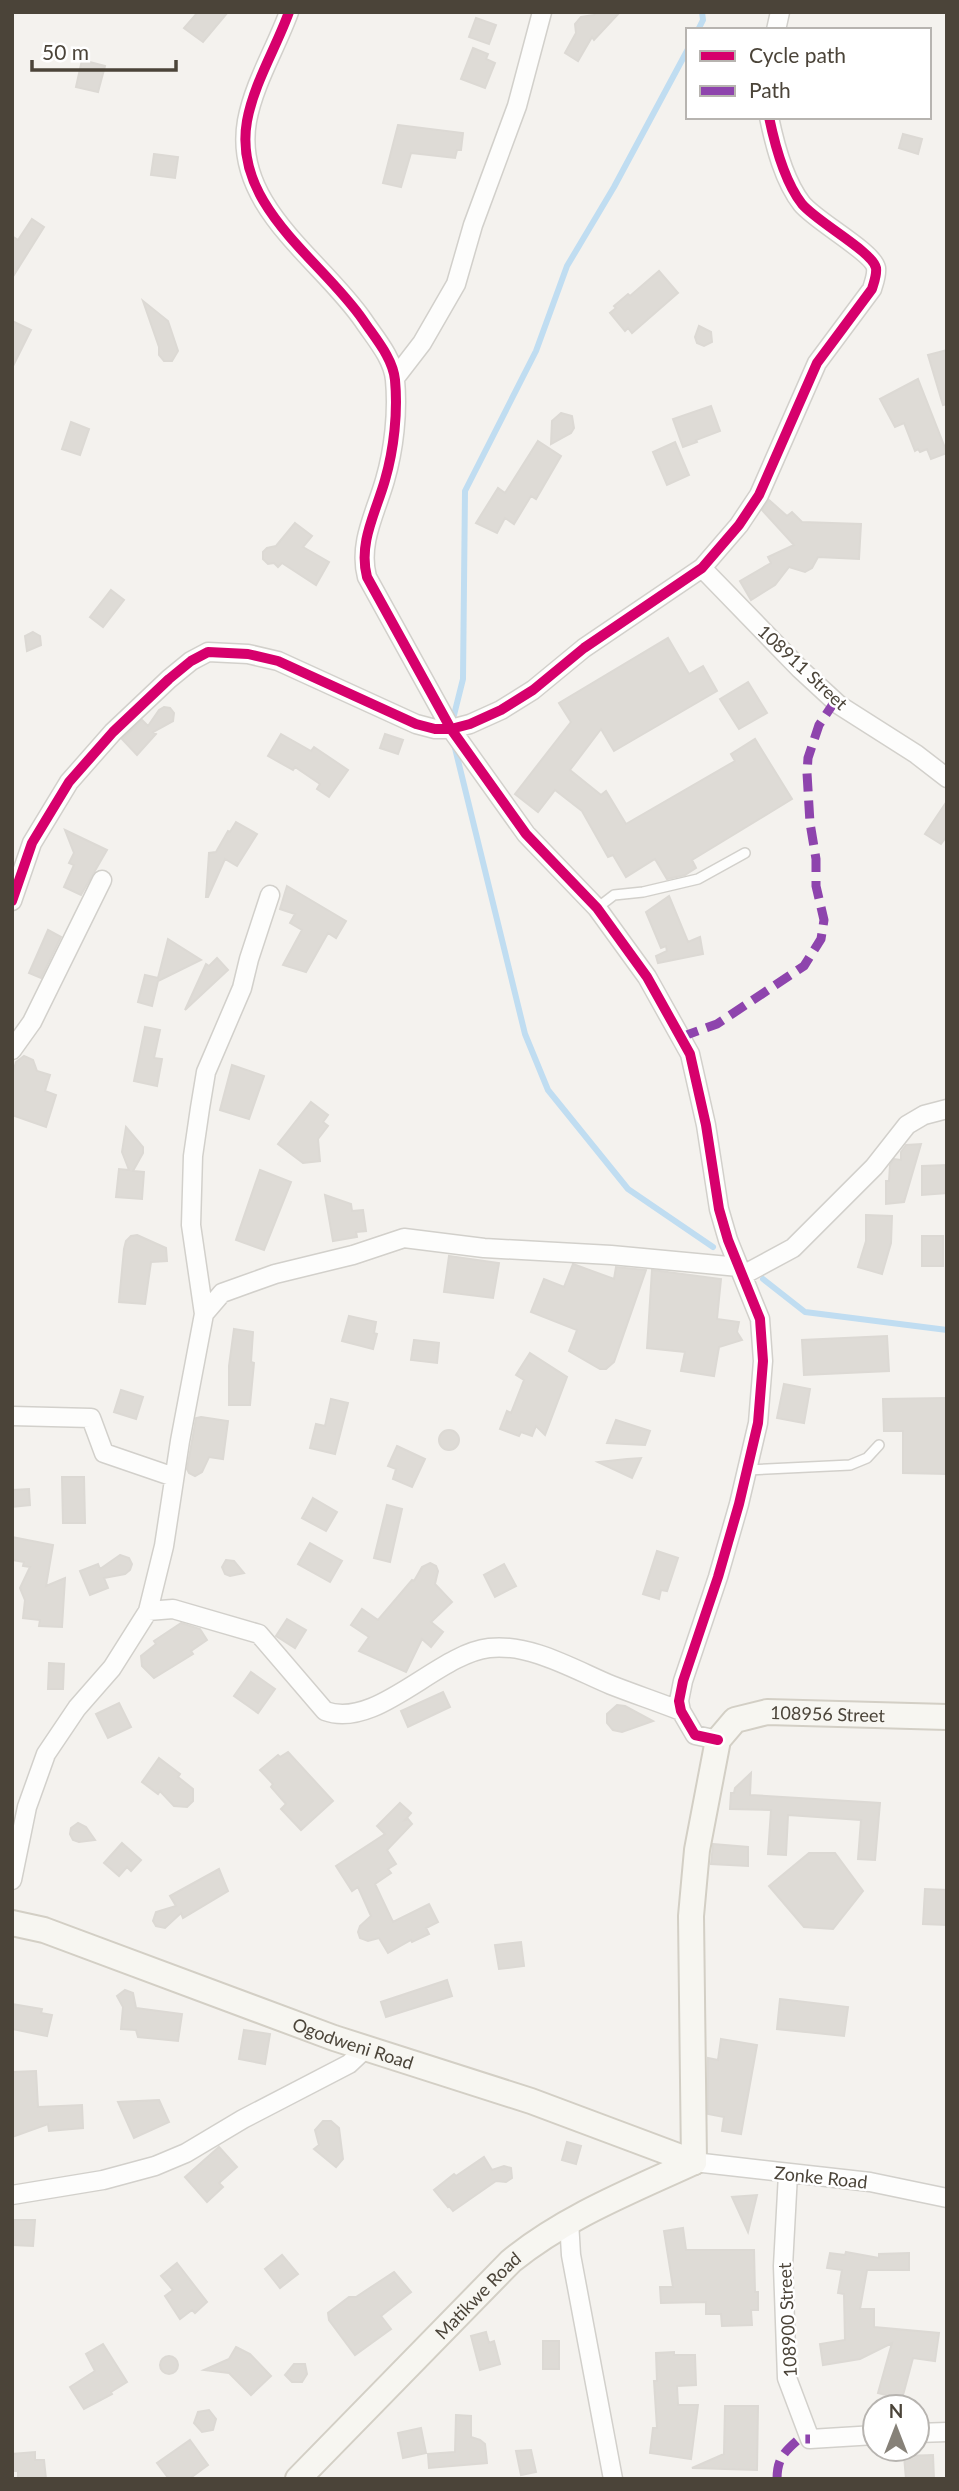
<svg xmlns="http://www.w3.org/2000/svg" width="959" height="2491" viewBox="0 0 959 2491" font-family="Lato,sans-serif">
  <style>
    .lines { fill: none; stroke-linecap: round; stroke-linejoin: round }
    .stream { stroke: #c0ddf1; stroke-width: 6 }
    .building { fill: #dedbd6; stroke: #dcd9d4; stroke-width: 2 }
    .lane-casing { stroke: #d2d0cb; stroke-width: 12 }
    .street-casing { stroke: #d2d0cb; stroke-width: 21 }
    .secondary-casing { stroke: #d3cfc5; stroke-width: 28 }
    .lane { stroke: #fdfdfc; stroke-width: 9 }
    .street { stroke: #fdfdfc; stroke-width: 18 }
    .secondary { stroke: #f7f6f1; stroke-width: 24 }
    .quiet { stroke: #8e44ad; stroke-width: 9; stroke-dasharray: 18 9; stroke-linecap: butt }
    .cycleway-casing { stroke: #fff; stroke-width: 15 }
    .cycleway { stroke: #d6006c; stroke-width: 10 }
    .labels { text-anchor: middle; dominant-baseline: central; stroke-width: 5; stroke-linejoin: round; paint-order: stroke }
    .street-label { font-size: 18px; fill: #4b4439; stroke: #fff }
  </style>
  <rect width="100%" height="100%" fill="#f4f2ee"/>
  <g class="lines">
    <path class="stream" d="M698 30 703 20 702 12
      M452 723 463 679 465 491 536 351 567 266 614 187 688 49
      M454 744 525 1034 548 1090 628 1189 713 1247
      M763 1279 805 1312 947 1330"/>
  </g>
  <path class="building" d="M198 12H228L203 42 184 28Z
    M596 12H620L594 40 592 37 578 61 565 53 576 33 575 24 581 17 594 15Z
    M476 18 496 25 489 44 469 37Z
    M473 48 488 54 486 59 495 63 485 88 461 79Z
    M82 60 105 66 98 92 76 87Z
    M398 125 463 133 461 150H457L455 158 411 153 401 187 383 183Z
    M903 134 922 139 918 154 899 148Z
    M154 154 178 157 175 178 151 175Z
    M32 219 44 227 12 278V236L18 240Z
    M659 271 678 293 632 333 628 328 625 331 610 313 616 308 614 306 628 294 630 296Z
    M143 301 168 321 178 351 172 361H164L159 355V347Z
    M12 321 31 330 12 368Z
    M699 326 711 332 712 342 704 346 697 343 695 337Z
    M947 350V404L943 405 928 355Z
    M918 379 947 453 931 459 927 449 920 452 918 449 915 451 904 423 895 427 880 399Z
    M711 406 720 431 696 440 697 442 683 447 673 419Z
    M561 413 572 416 574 428 571 433 551 444 552 421Z
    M71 422 89 429 80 455 62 449Z
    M538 441 561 456 536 499 531 496 514 524 505 518 497 533 476 523 498 488 505 493Z
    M675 442 689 475 667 485 653 452Z
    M769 500 787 516 792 512 802 522 861 524 859 559 818 557 812 568 805 572 789 567 775 585 751 600 740 581 771 563 768 557 794 545 762 510Z
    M295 523 312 536 303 547 329 562 316 585 282 563 278 567 274 563 268 564 263 559V552L267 548 276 546Z
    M111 590 124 600 103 627 90 617Z
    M33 632 40 636 41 645 27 651 25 636Z
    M668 638 689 674 703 666 717 691 614 751 601 729 570 770 601 795 606 791 626 824 735 761 731 754 755 739 792 799 692 860 696 868 685 875 667 879 655 859 626 877 613 855 608 857 582 811 555 790 538 812 515 794 571 722 559 703Z
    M748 682 767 713 739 729 720 699Z
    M164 707 170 708 174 713 173 721 153 732 156 734 137 755 122 739 142 720 148 726 159 710Z
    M281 734 311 751 314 747 348 770 329 797 317 789 320 784 295 767 293 770 268 756Z
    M385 734 403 740 398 754 380 748Z
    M947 801V836L941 844 925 834Z
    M236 822 257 834 237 866 225 859 208 897H206L209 853 216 852 228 831 230 832Z
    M65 830 107 850 81 895 64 887 74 865 69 863 74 853Z
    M287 886 346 921 336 938 328 933 306 972 283 965 302 930 290 923 295 914 280 909Z
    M669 896 688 942 700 937 703 954 658 963 656 956 667 951 666 946 661 948 646 912Z
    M48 930 61 937 41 978 29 973Z
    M168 939 201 960 158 981 152 1006 138 1002 145 975 158 978Z
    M217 958 228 970 185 1010 206 964 209 966Z
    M145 1027 160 1030 154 1058 162 1059 157 1086 134 1081Z
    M24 1056 33 1060 37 1071 50 1075 45 1091 56 1095 46 1127 12 1115V1076L16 1062Z
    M232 1065 264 1076 249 1119 220 1110Z
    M311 1102 328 1115 323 1122 328 1126 318 1139 320 1161 303 1163 278 1144Z
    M126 1127 143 1147V1153L133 1171 144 1172 142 1199 116 1197 119 1169 129 1170 122 1152Z
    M921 1144 904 1202 886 1204V1181H889L890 1165 894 1159 901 1160V1152L906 1145Z
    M947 1165V1193L922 1195V1166Z
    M260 1170 291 1182 264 1250 236 1240Z
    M325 1195 351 1204 352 1211 363 1210 366 1231 356 1232 357 1237 333 1241Z
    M866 1215 892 1216 891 1243 882 1274 858 1267 866 1241Z
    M137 1235 166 1248 167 1261 151 1262 145 1304 119 1302 124 1249 126 1241 131 1236Z
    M922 1236H943V1266H922Z
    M449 1256 499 1263 493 1298 444 1292Z
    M573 1264 614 1279 616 1267 646 1270 614 1362 606 1369H600L569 1351 577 1330 531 1312 544 1279 564 1287Z
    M652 1270 721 1279 717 1319 739 1322 737 1332 742 1340 719 1347 714 1376 681 1371 685 1352 647 1348Z
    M349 1316 376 1322 374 1333 377 1334 373 1349 342 1341Z
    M234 1329 253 1332 251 1362 254 1363 250 1405H229V1366Z
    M887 1336 889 1371 804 1375 802 1340Z
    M414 1340 439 1343 437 1363 411 1360Z
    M530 1353 567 1377 545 1435 536 1426 532 1436 521 1432 519 1436 500 1429 507 1411 511 1413 524 1380 516 1375Z
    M784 1384 810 1389 804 1423 777 1418Z
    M121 1390 143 1397 136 1419 114 1412Z
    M947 1398V1474L903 1473V1431H884L883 1399Z
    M331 1399 348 1403 335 1454 310 1448 316 1424 325 1426Z
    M201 1417 228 1421 223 1459 209 1457 202 1472 195 1476 189 1473 187 1469 196 1418Z
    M616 1420 650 1431 645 1445 607 1443Z
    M439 1440a10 10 0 1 1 20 0a10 10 0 1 1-20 0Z
    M397 1446 425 1459 412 1487 393 1479 396 1469 388 1466Z
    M641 1458 632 1478 598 1462 627 1459Z
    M62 1477H84L85 1523H63Z
    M29 1489 30 1505 12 1507V1490Z
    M313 1498 337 1512 326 1531 302 1518Z
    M387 1505 402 1509 390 1562 374 1558Z
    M12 1537 53 1545 46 1586 65 1578 62 1627 39 1626 40 1620 23 1618 25 1600 20 1588 30 1567 23 1566 24 1562 12 1560Z
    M310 1543 342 1561 330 1582 298 1564Z
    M657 1551 678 1558 667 1591 661 1590 659 1599 643 1594Z
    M120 1555 129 1558 132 1564 130 1570 125 1574 104 1578 108 1588 90 1595 80 1571 98 1564 100 1569Z
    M226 1560 234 1561 244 1573 230 1576 225 1574 222 1567Z
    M430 1563 436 1566 438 1571 435 1584 452 1602 431 1622 443 1632 431 1647 422 1639 406 1672 359 1651 369 1637 351 1625 362 1609 378 1620 412 1580 414 1581 422 1567Z
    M504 1564 516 1586 495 1597 484 1575Z
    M287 1619 306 1630 295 1648 276 1636Z
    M181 1623 200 1629 207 1640 191 1651 193 1654 154 1678 142 1666 141 1656 156 1644 154 1641Z
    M49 1663 64 1664 63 1689H48Z
    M251 1672 275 1689 258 1713 234 1696Z
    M443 1692 450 1707 408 1727 401 1711Z
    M119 1703 131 1727 108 1738 96 1714Z
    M617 1705 625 1706 653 1721 622 1732 613 1730 607 1723V1714Z
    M288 1752 333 1801 301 1830 281 1809 286 1804 271 1787 273 1784 260 1770 278 1755 280 1757Z
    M159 1758 180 1774 178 1777 193 1789V1801L187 1807 174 1806 160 1791 158 1794 142 1782Z
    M751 1773 750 1795 880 1803 875 1860 858 1859 861 1820 788 1815 786 1855 768 1854 771 1810 730 1809 731 1793H734L735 1788Z
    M400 1803 411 1813 405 1820 408 1819 412 1824 387 1850 396 1864 388 1869 391 1873 375 1884 393 1922 429 1904 438 1922 426 1928 429 1934 412 1942 411 1940 388 1953 379 1938 368 1941 360 1938 358 1932 360 1926 371 1916 358 1887 352 1891 336 1866 385 1834 377 1826Z
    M78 1823 86 1827 95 1840 79 1842 73 1840 70 1834 71 1828Z
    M122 1843 141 1860 131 1871 127 1867 119 1876 104 1863Z
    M713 1844 748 1847V1866L711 1864Z
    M809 1853H835L863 1891 833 1929 804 1927 769 1886Z
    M219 1869 228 1891 183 1918 181 1913 165 1928 156 1926 153 1921 156 1912 176 1906 170 1896Z
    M925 1889 947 1890V1925L923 1924Z
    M521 1942 524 1966 499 1969 495 1945Z
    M447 1980 452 1996 386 2017 381 2002Z
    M125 1990 133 1993 136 2008 182 2014 178 2041 138 2037 136 2030 121 2029 123 2007 117 1996Z
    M780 1999 848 2007 844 2036 777 2029Z
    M12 2004 42 2009 41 2013 52 2015 47 2036 12 2029Z
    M244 2030 270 2034 265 2064 239 2059Z
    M721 2039 757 2045 741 2134 722 2131 724 2117 708 2114V2058L718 2060Z
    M36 2071 38 2107 82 2105 83 2128 49 2131 48 2124 12 2137V2072Z
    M159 2100 169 2122 134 2138 118 2102Z
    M323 2121H331L339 2128 343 2159 336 2167 314 2149 319 2145 315 2130Z
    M567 2142 581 2146 576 2164 562 2160Z
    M219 2147 237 2167 219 2183 223 2187 207 2202 185 2177Z
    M484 2157 492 2170 504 2166 511 2168 512 2178 506 2182 496 2181 453 2211 449 2206 448 2207 434 2190 454 2174 456 2176Z
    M757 2195 748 2232 732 2197Z
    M14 2220H35L33 2246 13 2245Z
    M683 2228 686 2250H754L755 2292H758V2310H751L752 2325 722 2326 721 2314H706V2302L661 2303 660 2287H673L664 2231Z
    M846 2252 879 2258V2254L909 2253V2270H867L860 2309H874V2327L939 2333 935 2361 913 2358 902 2399 878 2393 892 2343 860 2359 823 2365 820 2344 845 2340 844 2294 838 2293 842 2270 827 2268 830 2253 845 2255Z
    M282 2255 298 2274 280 2288 265 2269Z
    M177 2263 207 2302 195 2313 192 2310 180 2319 165 2296 173 2290 161 2276Z
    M394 2272 411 2292 381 2316 391 2329 355 2355 329 2320 328 2313 349 2297H356Z
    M486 2332 489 2343 494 2341 500 2364 480 2370 471 2336Z
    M543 2341H559V2369H543Z
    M103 2344 127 2382 111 2392 112 2394 84 2409 70 2387 95 2371 86 2354Z
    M236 2347 250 2354 271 2376 251 2395 229 2373 204 2370 229 2359Z
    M674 2352V2355H695L696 2385 677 2386 678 2405H698L691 2459 650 2453 653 2428H657L654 2381H657L656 2353Z
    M160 2365a9 9 0 1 1 18 0a9 9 0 1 1-18 0Z
    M294 2364H305L307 2374 302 2382H292L285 2375Z
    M725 2406H758L757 2470 692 2468 724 2454Z
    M209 2410 216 2419 213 2430 202 2432 194 2423 198 2412Z
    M456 2415 471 2416V2437L480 2440 485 2444 487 2463 429 2468 428 2454 455 2452Z
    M421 2428 426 2453 403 2458 398 2433Z
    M190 2440 208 2465 189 2479H169L157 2463Z
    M531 2450 536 2472 521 2475 516 2451Z
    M35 2452V2460H44L46 2479H18V2471H12V2454Z
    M933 2455 934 2479H906L904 2456Z"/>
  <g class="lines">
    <g class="lane-casing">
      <path id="lane" d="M597 908 614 895 643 892 698 879 745 853
        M747 1470 850 1465 867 1458 879 1445"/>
    </g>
    <g class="street-casing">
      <path id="street" d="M289 12C276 48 254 83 247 121 232 206 321 259 363 320 375 338 393 358 395 380 398 412 394 449 385 480 376 512 358 543 367 577L451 729 526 834 597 908 647 977 690 1054 706 1125 719 1209 728 1240 760 1319 763 1361 758 1423 739 1504 718 1577 683 1681 679 1701 681 1711 695 1735 718 1740
        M776 30 780 12
        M395 378 422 343 456 284 473 225 517 106 542 12
        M702 568 800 669 839 705 916 754 947 778
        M12 901 32 843 69 782 113 732 169 679 191 661 208 652 248 654 278 661 416 724 435 729H451L470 724 501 710 533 690 584 648 702 568 739 525 759 495 817 363 872 289C874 282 877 275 876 268 873 252 817 222 802 204 784 181 775 146 769 117
        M12 1050 32 1022 102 880
        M743 1275 793 1248 874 1167 907 1125 924 1115 947 1109
        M204 1314 191 1225 193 1156 200 1108 206 1072 242 988 249 959 270 895
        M12 1416 91 1418 104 1453 174 1477
        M148 1611 173 1609 259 1634 325 1711C377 1730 437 1654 489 1648 530 1643 575 1670 611 1685 634 1694 658 1702 681 1711
        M12 1880 27 1807 46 1754 77 1708 112 1668 148 1611 164 1546 180 1441 204 1314 222 1293 275 1274 353 1255 404 1238 484 1248 611 1255 739 1267
        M694 2162 870 2182 947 2198
        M788 2174 783 2266 787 2378 810 2439 875 2435
        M12 2195 103 2180 155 2166 186 2153 243 2119 349 2064 365 2049
        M569 2221 571 2255 613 2479
        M917 2433 947 2432"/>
    </g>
    <g class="secondary-casing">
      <g id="secondary">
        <path id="s1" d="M12 1923 44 1930 334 2038 531 2101 694 2162"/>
        <path id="s2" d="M694 2162 691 1916 697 1850 718 1740 735 1720 767 1712 947 1717"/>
        <path id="s3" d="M298 2479 511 2261C565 2217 631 2191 694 2162"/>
      </g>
    </g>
    <use href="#lane" class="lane"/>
    <use href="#street" class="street"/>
    <use href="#secondary" class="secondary"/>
    <path class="quiet" d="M681 1037 717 1024 804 966 821 939 824 920 816 886V859L810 823 807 773 808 758 819 725 835 701
      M777 2479C777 2459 784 2452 799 2439H810"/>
    <g class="cycleway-casing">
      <path id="cycleway" d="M289 12C276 48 254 83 247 121 232 206 321 259 363 320 375 338 393 358 395 380 398 412 394 449 385 480 376 512 358 543 367 577L451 729 526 834 597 908 647 977 690 1054 706 1125 719 1209 728 1240 760 1319 763 1361 758 1423 739 1504 718 1577 683 1681 679 1701 681 1711 695 1735 718 1740
        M12 901 32 843 69 782 113 732 169 679 191 661 208 652 248 654 278 661 416 724 435 729H451L470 724 501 710 533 690 584 648 702 568 739 525 759 495 817 363 872 289C874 282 877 275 876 268 873 252 817 222 802 204 784 181 775 146 769 117"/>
    </g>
    <use href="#cycleway" class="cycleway"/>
  </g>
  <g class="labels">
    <g class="street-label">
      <text transform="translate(803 667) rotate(43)">108911 Street</text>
      <text stroke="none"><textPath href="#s2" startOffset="544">108956 Street</textPath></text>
      <text stroke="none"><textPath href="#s1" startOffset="362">Ogodweni Road</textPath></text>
      <text transform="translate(821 2177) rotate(6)">Zonke Road</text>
      <text stroke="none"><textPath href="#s3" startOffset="257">Matikwe Road</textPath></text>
      <text transform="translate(787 2320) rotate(-93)">108900 Street</text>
    </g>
  </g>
  <rect width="959" height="2491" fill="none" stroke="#4b4439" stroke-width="28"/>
  <rect x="686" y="28" width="245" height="91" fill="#ffffff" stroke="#b7b4b0" stroke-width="2"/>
  <rect x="700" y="51" width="35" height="10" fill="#d6006c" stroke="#b7b4b0" stroke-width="2"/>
  <text x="749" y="63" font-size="21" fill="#4b4439">Cycle path</text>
  <rect x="700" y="86" width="35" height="10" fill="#8e44ad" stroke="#b7b4b0" stroke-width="2"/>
  <text x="749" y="98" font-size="21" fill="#4b4439">Path</text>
  <g transform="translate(896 2428)"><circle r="33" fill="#ffffff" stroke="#b7b4b0" stroke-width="2"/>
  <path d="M0-5L12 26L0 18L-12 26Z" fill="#868178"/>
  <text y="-10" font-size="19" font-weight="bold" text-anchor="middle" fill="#4b4439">N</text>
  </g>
  <path d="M32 60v10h144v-10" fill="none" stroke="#4b4439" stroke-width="3.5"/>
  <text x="42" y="60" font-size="21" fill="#4b4439" stroke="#ffffff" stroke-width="5" paint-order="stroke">50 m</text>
</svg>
